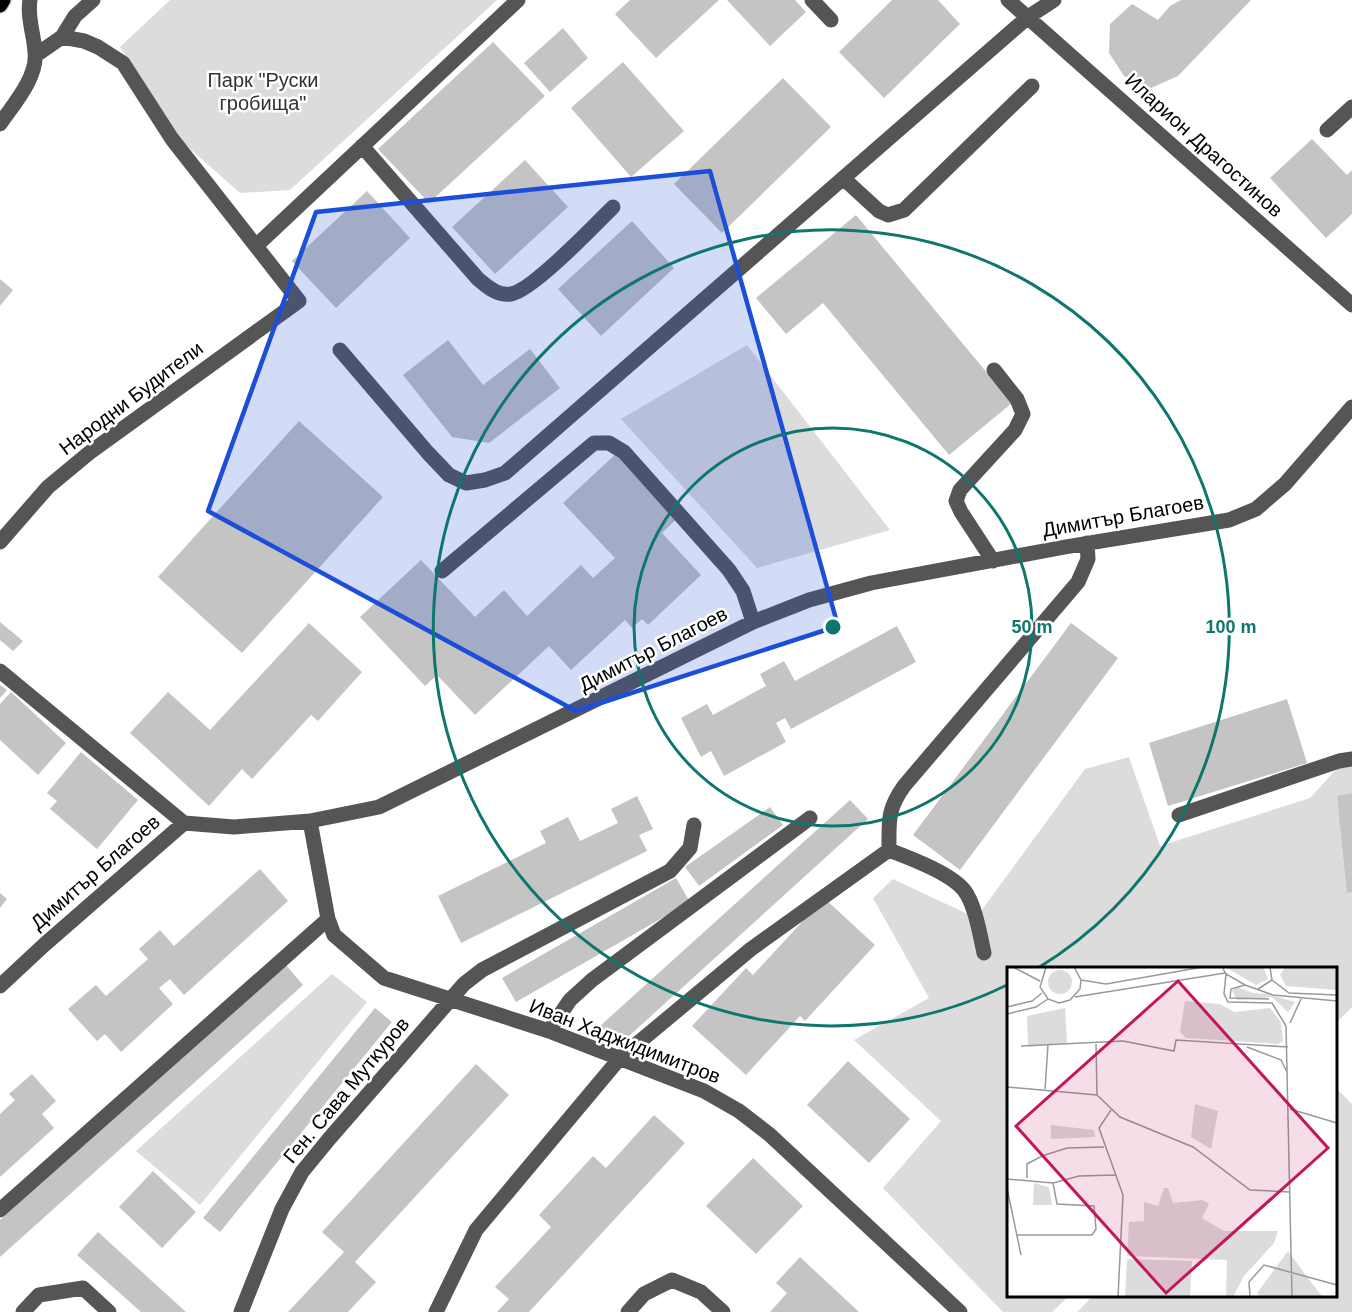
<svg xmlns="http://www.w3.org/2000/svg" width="1352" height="1312" viewBox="0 0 1352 1312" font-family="Helvetica,sans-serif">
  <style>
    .green { fill: #dcdcdc }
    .building { fill: #c4c4c4 }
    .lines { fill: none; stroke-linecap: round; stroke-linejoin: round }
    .major-casing { stroke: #dbdbdb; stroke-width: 18 }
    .minor { stroke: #555; stroke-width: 15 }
    .major { stroke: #000; stroke-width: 15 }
    .marked { fill: #1d4ed8; fill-opacity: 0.2; stroke: #1d4ed8; stroke-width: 4.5; stroke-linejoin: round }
    .ring { fill: none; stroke: #0f766e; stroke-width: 3 }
    .labels { text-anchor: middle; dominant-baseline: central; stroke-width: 5; stroke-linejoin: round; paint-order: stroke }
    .park-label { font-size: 20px; fill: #333; stroke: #fff }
    .street-label { font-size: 20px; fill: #000; stroke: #fff }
    .inset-road { fill: none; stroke: #999; stroke-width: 1.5 }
    .view { fill: #c2185b; fill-opacity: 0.15; stroke: #c2185b; stroke-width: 3 }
    .inset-edge { fill: none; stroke: #000; stroke-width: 3 }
    .centre { fill: #0f766e; stroke: #fff; stroke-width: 3 }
    .ring-label { font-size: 18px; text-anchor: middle; font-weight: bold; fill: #0f766e; stroke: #fff; stroke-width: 5; stroke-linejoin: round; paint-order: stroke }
  </style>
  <rect width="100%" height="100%" fill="#fff"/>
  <path class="green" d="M170 0H497L290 190 240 193 179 139 120 47Z
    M747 345 890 530 757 568 621 419Z
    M1352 752V1007L1336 1023V968H1008V1296H1069L1052 1312H1003L883 1188 941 1121 854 1040 929 998 873 898 893 879 976 918 1085 769 1129 757 1160 846 1310 798Z
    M332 974 367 1002 200 1205 136 1151Z
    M1336 1088 1352 1104V1312H1077L1093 1296H1336Z"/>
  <path class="building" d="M630 0H719L656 58 615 14Z
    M727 0H795L806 12 770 46Z
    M892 0H938L960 24 884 98 839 52Z
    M1181 0H1251L1178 76 1151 88 1124 76 1109 53 1110 24 1132 4 1158 20 1170 6Z
    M563 28 588 58 550 92 524 63Z
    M493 42 545 96 429 203 378 149Z
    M623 62 684 131 631 177 571 108Z
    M783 78 831 127 722 233 674 184Z
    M1312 139 1347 175 1352 170V214L1326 238 1270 178Z
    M525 160 568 207 495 274 452 227Z
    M367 191 410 238 336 308 292 261Z
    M856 215 1012 403 949 455 823 303 786 334 756 298Z
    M632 221 674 268 601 336 558 289Z
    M0 279 13 290 0 306Z
    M448 340 483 385 530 349 560 388 489 443 452 437 403 375Z
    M299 421 383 497 242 653 158 577Z
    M619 451 680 516 662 533 701 575 648 625 642 619 632 628 625 620 571 670 549 646 475 715 437 675 425 686 360 617 421 560 475 617 504 590 527 616 581 565 593 578 615 558 563 503Z
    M0 622 23 641 13 651 0 640Z
    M309 623 362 672 318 721 311 715 252 779 242 769 209 806 130 733 168 692 210 730Z
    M1071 623 1118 658 960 870 913 835Z
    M897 626 916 662 791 729 785 718 776 723 786 742 724 776 711 751 701 757 681 718 707 704 713 715 766 686 760 674 784 661 795 681Z
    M0 685 7 690 0 698Z
    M11 692 66 743 38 775 0 740V704Z
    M1287 699 1307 763 1168 806 1149 743Z
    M81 752 138 800 97 849 50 809 57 801 47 793Z
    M1352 793V892L1347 893 1337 796Z
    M637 796 653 829 639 835 647 851 461 943 438 896 546 843 540 831 568 817 580 841 618 823 611 809Z
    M850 800 868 819 618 1046 600 1026Z
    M770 807 783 825 699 886 685 867Z
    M260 869 288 901 184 995 170 979 159 988 173 1004 121 1052 105 1034 97 1041 68 1009 96 985 106 996 148 959 139 949 160 930 174 946Z
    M676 878 690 902 516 1002 502 978Z
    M0 893 7 899 0 908Z
    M824 898 875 945 805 1021 800 1016 746 1075 692 1026 746 968 753 975Z
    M285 964 303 985 0 1257V1220Z
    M375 1008 392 1022 220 1232 203 1218Z
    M848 1061 910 1119 869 1163 807 1105Z
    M476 1064 509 1095 355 1262 376 1282 348 1312H288L344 1252 322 1232Z
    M32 1074 56 1101 42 1114 54 1128 0 1177V1114L15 1100 9 1094Z
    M654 1115 685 1143 529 1312H497L509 1299 495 1287 551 1227 539 1215 593 1156 606 1168Z
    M753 1158 803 1206 756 1254 706 1206Z
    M153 1171 196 1212 162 1248 119 1207Z
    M98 1232 186 1312H141L77 1255Z
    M800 1257 859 1312H770L787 1293 776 1283Z"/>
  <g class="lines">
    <g class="major-casing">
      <path id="major" d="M0 5 3 0"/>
    </g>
    <path class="minor" d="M812 0 831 20
      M1008 0 1352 305
      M62 37 75 16 93 0
      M0 124C13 105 38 77 35 52 34 35 27 17 30 0
      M1327 130 1352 107
      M362 146 478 279C488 287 497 296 511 294 532 291 595 225 613 207
      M843 178 879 211 888 215 904 210 1032 86
      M256 246 518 0
      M340 350 428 453 449 475 466 483 485 480 505 473 1028 17 1054 0
      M0 542 48 487 89 453 299 301 172 139 123 63 98 47 84 41 62 37 36 55
      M993 561 961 512 956 501 960 490 1015 430 1023 414 1017 399 994 370
      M442 571 594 443H609L624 452 729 570 743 591 753 622
      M0 671 184 823
      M1179 815 1339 761 1352 759
      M310 821 328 919 334 935 384 978 549 1031 704 1091 739 1111 770 1135 960 1312
      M984 953C980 935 975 904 964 890 950 873 910 858 889 850 889 821 887 810 904 786L1078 582 1088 559 1087 543
      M0 986 44 945 184 823 234 827 310 821 379 807 753 622 809 600 871 583 1065 547 1229 520 1256 509 1285 484 1352 407
      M549 1031 570 1000 592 980 810 818
      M0 1210 328 919
      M23 1312 39 1295 83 1288 109 1312
      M241 1312 282 1209 302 1172 329 1139 464 984 482 970 670 871 690 848 694 825
      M436 1312 476 1230 620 1058 751 949 889 850
      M628 1312 644 1294 672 1280 701 1292 723 1312"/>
    <use href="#major" class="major"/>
  </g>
  <path class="marked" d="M710 171 838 626 576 711 208 511 316 212Z"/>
  <g class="ring">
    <circle cx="833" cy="627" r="199"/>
    <path d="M1007 985A398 398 0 1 1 1038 968"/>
  </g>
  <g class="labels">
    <g class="park-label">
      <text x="263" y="80">Парк "Руски<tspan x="263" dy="23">гробища"</tspan></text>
    </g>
    <g class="street-label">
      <text transform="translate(1204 145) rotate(42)">Иларион Драгостинов</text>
      <text transform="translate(131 398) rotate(-37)">Народни Будители</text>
      <text transform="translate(1123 516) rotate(-10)">Димитър Благоев</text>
      <text transform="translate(653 649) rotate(-27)">Димитър Благоев</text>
      <text transform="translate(95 872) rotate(-41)">Димитър Благоев</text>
      <text transform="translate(625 1041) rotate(21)">Иван Хаджидимитров</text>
      <text transform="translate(346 1090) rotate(-50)">Ген. Сава Муткуров</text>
    </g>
  </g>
  <g transform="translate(1007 967)">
    <rect width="330" height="330" fill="#fff"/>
    <path d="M218 0H256L261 12 249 18ZM278 0H330V23L279 19 273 8ZM41 15a12 12 0 1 1 24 0a12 12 0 1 1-24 0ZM230 20 246 26 260 27 288 35 281 45 265 30 230 33 225 24ZM178 34 213 37 227 45 263 41 274 55 276 74 271 77 179 71 173 65ZM58 41 60 76 21 80 20 49ZM188 137 211 144 204 182 184 170ZM44 158 87 163 88 170 44 172ZM27 216 42 220 45 238H26ZM157 221H161L166 236 196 233 202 237 195 251 217 264H271L267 276 237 309 226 330H219L220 293 120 289 122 255 137 254V235L151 239ZM281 284 313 327 317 330H253L250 326ZM120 292 185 294 183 330H118Z" fill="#dcdcdc"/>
    <path class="inset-road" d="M6 0 33 14M39 0 33 20 41 32 52 36 63 33 73 22 74 13 67 0M215 0 219 7 238 18 266 28 330 34M219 7 217 27 221 35 265 36 279 59 285 330M74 13 99 17 196 0M265 13 282 26 330 28M238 18 224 22 223 31 262 32M251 22 265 13 263 0M68 30 218 6M0 40 25 34 35 26M0 47 29 40 41 32M283 56 294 32M89 77 90 128M14 79 116 74 167 84 169 73 281 80M240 80 274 93 280 105M0 120 90 128 113 150 186 180 243 223 283 225M38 122 41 78M283 142 330 156M104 143 92 161 116 228 111 330M20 211V197L35 189 60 181 97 180M0 212 46 216M0 221 14 288M10 268H85L89 262 87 239 50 237 46 216 72 209 109 208M243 330 242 315 257 298 330 318"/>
    <path class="view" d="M171 14 321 181 159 326 9 159Z"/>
    <rect width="330" height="330" class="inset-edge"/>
  </g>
  <circle cx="833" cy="627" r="9" class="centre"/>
  <g class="ring-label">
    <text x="1032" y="633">50 m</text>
    <text x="1231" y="633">100 m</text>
  </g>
</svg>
